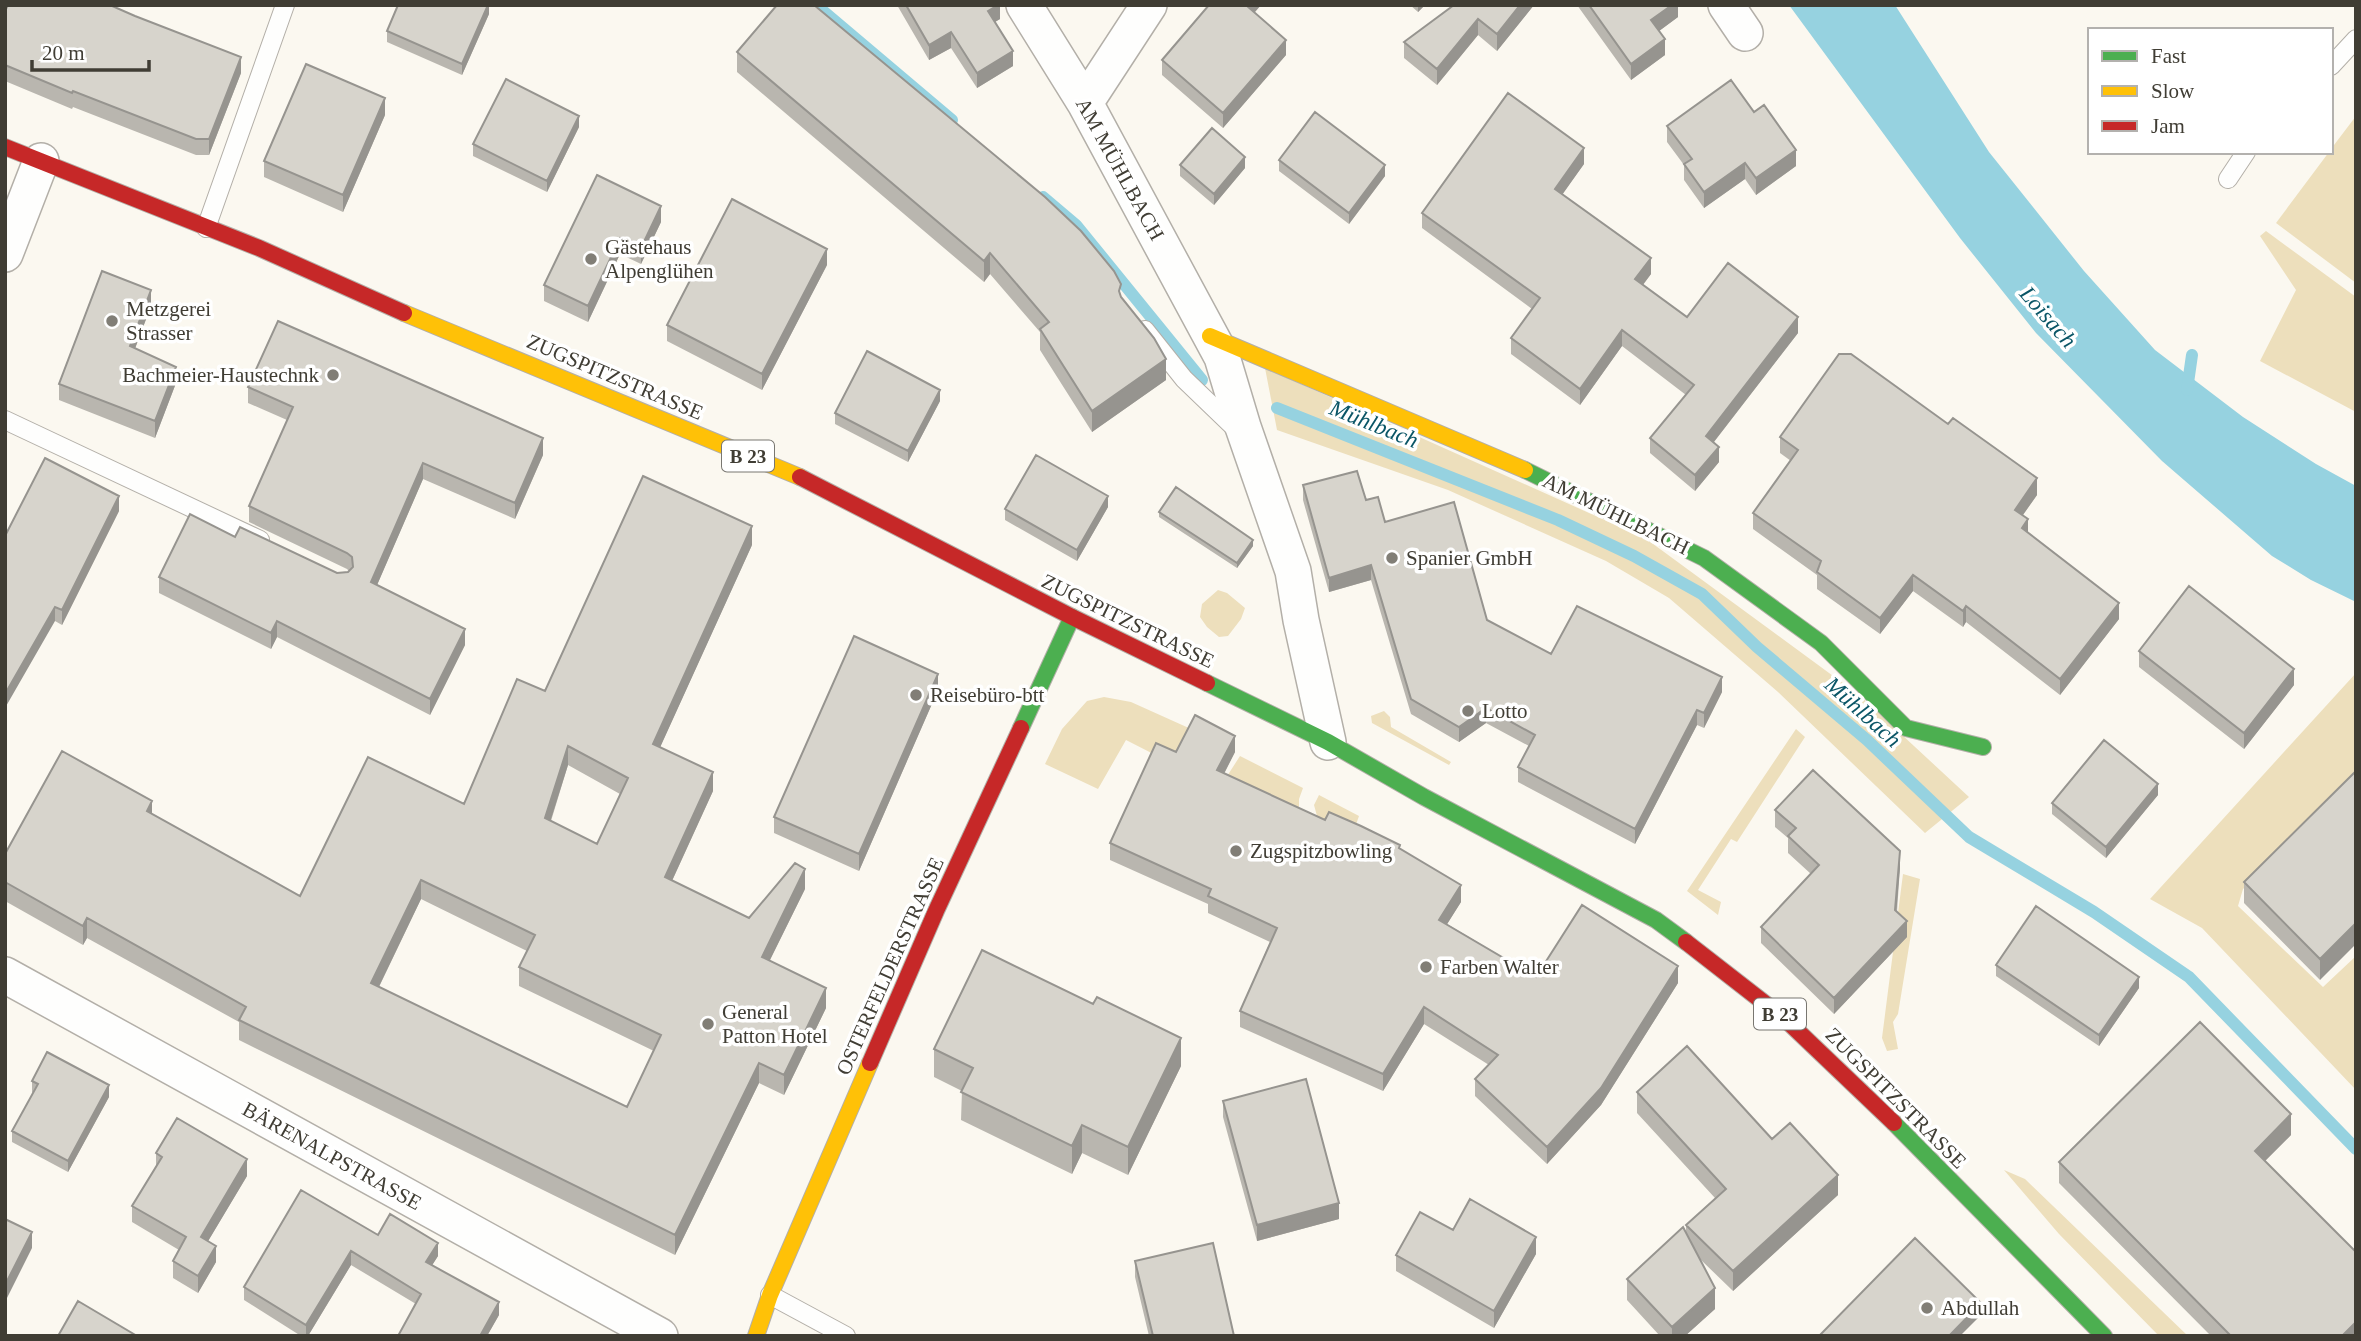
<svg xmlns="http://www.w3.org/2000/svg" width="2361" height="1341" viewBox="0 0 2361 1341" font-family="'Times New Roman',serif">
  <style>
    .green { fill: #eddfbc }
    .water { fill: #96d2e0 }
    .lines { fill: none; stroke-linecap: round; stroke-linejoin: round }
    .stream { stroke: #96d2e0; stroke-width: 12 }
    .lane-casing { stroke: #b3afa8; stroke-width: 20 }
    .street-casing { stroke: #b3afa8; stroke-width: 38 }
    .fast-casing { stroke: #b3afa8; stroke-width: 18 }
    .slow-casing { stroke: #b3afa8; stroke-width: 18 }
    .jam-casing { stroke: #b3afa8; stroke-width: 18 }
    .lane { stroke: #fefefd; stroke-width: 18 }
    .street { stroke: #fefefd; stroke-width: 35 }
    .fast { stroke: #4caf50; stroke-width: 16 }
    .slow { stroke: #ffc107; stroke-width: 16 }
    .jam { stroke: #c62828; stroke-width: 16 }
    .wall { fill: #b9b6af; fill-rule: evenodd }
    .shaded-wall { fill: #96948f }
    .building { fill: #d7d4cc; stroke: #96948f; stroke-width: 2; fill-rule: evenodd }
    .poi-dot { fill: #817e76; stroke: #fff; stroke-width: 2.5 }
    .labels { text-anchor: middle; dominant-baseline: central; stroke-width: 7; stroke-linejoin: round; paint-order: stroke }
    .shield { fill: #fff; stroke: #797771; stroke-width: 2 }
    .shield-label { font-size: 19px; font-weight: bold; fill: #403d34 }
    .street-label { font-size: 21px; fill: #403d34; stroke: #fff }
    .poi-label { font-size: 21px; fill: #403d34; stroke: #fff; text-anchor: start }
    .water-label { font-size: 23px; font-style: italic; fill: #0b5667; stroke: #fff }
  </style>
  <rect width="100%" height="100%" fill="#fbf8f0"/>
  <path class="green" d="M2356 116V283L2276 223 2329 152H2331V149Z
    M2266 231 2356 297V412L2260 361 2296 290 2260 236Z
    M1265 368 1645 538 1859 695 1969 797 1925 833 1778 692 1669 598 1606 561 1448 490 1277 430Z
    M1218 590 1227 593 1245 608 1241 619 1228 636 1219 637 1207 627 1200 617 1202 604Z
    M2356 673V784L2243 889 2238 906 2323 987 2356 956V1090L2202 928 2150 899Z
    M1104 697 1131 702 1191 729 1175 765 1126 740 1098 789 1045 764 1062 729 1087 701Z
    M1384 711 1390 717 1391 727 1451 762 1449 765 1372 723 1371 716Z
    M1796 729 1805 737 1737 842 1731 839 1698 890 1721 902 1718 915 1687 891Z
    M1240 756 1303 788 1299 799V821L1222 784Z
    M1319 795 1359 816 1352 836 1317 816 1314 805Z
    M1903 874 1920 879 1898 1014 1893 1022 1898 1049 1887 1051 1882 1038Z
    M2004 1170 2025 1179 2188 1336H2159L2059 1234Z"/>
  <path class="water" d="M1789 5H1895L1989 152 2084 271 2155 350 2243 417 2316 464 2356 486V602L2311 580 2272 556 2162 461 2036 333 1960 238Z"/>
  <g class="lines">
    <path class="stream" d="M816 5 952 120
      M1043 197 1076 225 1202 380
      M2187 390 2192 355
      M1277 408 1558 520 1634 556 1702 594 1757 647 1867 740 1969 837 2094 912 2189 977 2356 1149"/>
    <g class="lane-casing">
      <path id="lane" d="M2331 66 2356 39
        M2228 179 2246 152
        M206 228 285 5
        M1145 330 1184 379 1237 430
        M5 420 260 540
        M770 1295 846 1336"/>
    </g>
    <g class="street-casing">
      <path id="street" d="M1024 5 1085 103 1222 357 1243 427 1293 571 1301 620 1328 742
        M1726 5 1745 33
        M1085 103 1149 5
        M5 254 41 161
        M5 975 660 1336"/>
    </g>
    <g class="fast-casing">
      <path id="fast" d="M1525 470 1704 558 1821 643 1906 728 1983 747
        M1207 683 1328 742 1424 797 1656 920 1686 942
        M1021 728 1072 617
        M1894 1123 2104 1336"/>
    </g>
    <g class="slow-casing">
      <path id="slow" d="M404 313 800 477
        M1210 336 1525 470
        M756 1336 770 1295 870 1063"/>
    </g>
    <g class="jam-casing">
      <path id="jam" d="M5 147 259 248 404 313
        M800 477 1072 617 1207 683
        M1686 942 1785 1019 1894 1123
        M870 1063 936 911 1021 728"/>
    </g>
    <use href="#lane" class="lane"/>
    <use href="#street" class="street"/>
    <use href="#fast" class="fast"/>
    <use href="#slow" class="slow"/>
    <use href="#jam" class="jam"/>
  </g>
  <path class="wall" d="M489 5V14L462 75 387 42V31Z
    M897 5H1000V19L995 22 1013 66 977 88 951 48 929 60Z
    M1209 5H1261L1254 13 1286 55 1223 128 1162 75V60Z
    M1410 5H1425L1418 12Z
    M1454 5H1534L1497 51 1478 35 1437 85 1404 58V42Z
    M1577 5H1678V17L1659 31 1665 55 1631 80Z
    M5 11 241 73 209 155H196L73 107 72 109 5 81Z
    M737 52 1121 297 1166 380 1092 432 1040 350V332L990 274 984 282 737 72Z
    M1754 112 1796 166 1756 195 1745 179 1704 208 1684 180V165L1667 142V126Z
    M385 115 343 212 264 177V161Z
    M579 127 547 192 473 156V144Z
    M1279 160 1385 176 1349 224 1279 171Z
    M1584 164 1562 194 1651 274 1643 285 1687 317 1798 333 1714 442 1719 462 1695 491 1650 453V438L1686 395 1622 346 1580 405 1511 354V338L1532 309 1422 228V213Z
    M1180 165 1245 168 1214 205 1180 176Z
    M597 175 661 222 641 264 620 254 588 322 544 301V285Z
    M827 265 762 390 667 341V325Z
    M151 306 135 348 176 383 155 438 59 400V384Z
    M248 387 543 455 515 519 423 479 377 585 465 645 430 715 277 637 271 649 159 593V577L235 537 337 573 348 572 349 571 347 569 249 522V506L287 420 248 403Z
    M940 401 908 462 835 424V413Z
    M1780 437 2037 495 2023 515 2028 533 2119 619 2060 695 1966 622 1963 627 1913 591 1880 634 1817 589V575L1753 529V513L1791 461 1780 453Z
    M1303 485 1366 500 1385 522 1487 620 1551 654 1722 692 1704 728 1697 725 1635 844 1518 782V767L1529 746 1486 723 1459 742 1411 714 1371 580 1329 592 1303 500Z
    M1108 507 1077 561 1005 520V509Z
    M119 511 62 625 55 621 5 536Z
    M1159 512 1253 546 1237 568 1159 517Z
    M752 545 660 747 713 791 672 881 749 918 805 889 770 960 826 1008 784 1095 759 1083 675 1255 239 1040V1022L87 938 83 945 5 901V854L152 814 300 896 464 804 545 691ZM568 765 620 794 597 844 551 821ZM421 899 527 951 519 967V986L654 1051 627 1107 379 987Z
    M2139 651 2294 685 2244 749 2139 667Z
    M938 690 859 871 774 833V817Z
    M1176 752H1235L1224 774 1325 820 1400 849 1461 902 1447 924 1536 977 1678 983 1601 1105 1547 1164 1475 1096V1079L1489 1065 1424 1024 1383 1091 1240 1027V1011L1270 942 1208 913V904L1110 860V843Z
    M2356 771 2320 980 2244 903V882Z
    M2158 795 2106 858 2052 814V803Z
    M1775 810 1900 867 1897 912 1907 937 1834 1014 1761 943V927L1811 874 1788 853V838L1775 827Z
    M1996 965 2139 988 2099 1046 1996 976Z
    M934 1049 1181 1066 1128 1175 1082 1153 1072 1174 961 1120 962 1091 934 1077Z
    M32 1081 109 1097 68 1172 12 1142V1131L33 1093 32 1092Z
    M1637 1092 1772 1139 1838 1195 1733 1291 1700 1259 1715 1309 1685 1336H1660L1627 1300V1279L1686 1232V1225L1715 1198 1637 1113Z
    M1223 1101 1339 1219 1257 1241 1223 1117Z
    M2291 1135 2265 1161 2355 1251 2356 1336H2211L2059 1183V1162Z
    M156 1153 247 1176 208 1241 216 1262 198 1293 173 1278V1261L179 1250 132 1222V1206L156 1166Z
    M378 1235 438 1256 432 1265 499 1315 487 1336H398L416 1304 351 1265 308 1336H301L244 1300V1287Z
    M1536 1254 1494 1328 1396 1271V1255Z
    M1135 1261 1234 1336H1149L1135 1277Z"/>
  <path class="shaded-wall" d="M488 5H489V14L462 75V64Z
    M998 5H1000V19L988 26V11Z
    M1248 5H1261L1247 21V6Z
    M1418 5H1425L1418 12Z
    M1520 5H1534L1497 51V34Z
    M1672 5H1678V17L1651 37V20Z
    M1478 19V35L1437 85V69Z
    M951 32V48L929 60V45Z
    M1665 39V55L1631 80V64Z
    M1286 40V55L1223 128V113Z
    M1013 51V66L977 88V73Z
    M241 57V73L209 155V139Z
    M385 98V115L343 212V195Z
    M579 116V127L547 192V181Z
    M1584 148V164L1555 205V189Z
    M1796 150V166L1756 195V178Z
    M1245 157V168L1214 205V194Z
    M1745 163V179L1704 208V192Z
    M1385 165V176L1349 224V213Z
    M661 206V222L641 264V248Z
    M620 238V254L588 322V306Z
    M827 249V265L762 390V374Z
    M990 253V274L984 282V261Z
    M1651 258V274L1635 295V279Z
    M151 290V306L130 362V346Z
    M1798 317V333L1706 452V436Z
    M1622 330V346L1580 405V389Z
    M1166 359V380L1092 432V411Z
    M176 367V383L155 438V421Z
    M940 390V401L908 462V451Z
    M543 438V455L515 519V503Z
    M1719 447V462L1695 491V475Z
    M423 463V479L371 599V582Z
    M2037 478V495L2015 526V510Z
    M119 496V511L62 625V610Z
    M1108 496V507L1077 561V550Z
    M2028 519V535L2022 528Z
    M752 526V545L653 763V744Z
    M1253 540V546L1237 568V563Z
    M1371 565V580L1329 592V578Z
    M1913 575V591L1880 634V618Z
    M2119 603V619L2060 695V679Z
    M1966 606V622L1963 627V611Z
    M55 607V621L5 708V694Z
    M277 621V637L271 649V633Z
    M465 629V645L430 715V699Z
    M2294 669V685L2244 749V733Z
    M938 674V690L859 871V854Z
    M1722 677V692L1704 728V713Z
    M1486 708V723L1459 742V727Z
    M1697 710V725L1635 844V829Z
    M1235 736V752L1217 787V770Z
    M568 746V765L545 838V818Z
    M713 772V791L665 896V877Z
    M2158 784V795L2106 858V847Z
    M152 801V821L147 811Z
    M1900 851V867L1895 927V910Z
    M805 869V889L762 976V957Z
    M421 880V899L371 1003V983Z
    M1461 885V902L1439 937V920Z
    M87 918V938L83 945V926Z
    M1907 921V937L1834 1014V998Z
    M2356 923V944L2320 980V959Z
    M1678 966V983L1601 1105 1547 1164V1147Z
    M2139 977V988L2099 1046V1035Z
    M826 988V1008L784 1095V1075Z
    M1424 1007V1024L1383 1091V1074Z
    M1181 1038V1066L1128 1175V1147Z
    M759 1063V1083L675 1255V1235Z
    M109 1085V1097L68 1172V1161Z
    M2291 1114V1135L2255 1171V1151Z
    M1082 1125V1153L1072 1174V1146Z
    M247 1159V1176L201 1253V1237Z
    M1838 1175V1195L1733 1291V1271Z
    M1339 1203V1219L1257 1241V1225Z
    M32 1232V1248L5 1302V1285Z
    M1536 1237V1254L1494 1328V1311Z
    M438 1243V1256L426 1275V1262Z
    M216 1246V1262L198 1293V1276Z
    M351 1251V1265L308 1336H306V1325Z
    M1715 1288V1309L1685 1336H1672V1327Z
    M499 1302V1315L487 1336H480Z
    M1981 1303V1315L1960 1336H1949Z
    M2356 1322V1336H2342Z"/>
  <path class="building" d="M8 5H110L135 16 241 57 209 139H196L73 91 72 93 5 65V11Z
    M398 5H488L462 64 387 31Z
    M777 5H814L1045 197 1081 231 1114 271 1121 284 1119 291 1121 297 1154 338 1166 359 1092 411 1040 329 1049 322 990 253 984 261 737 52Z
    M906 5H998L988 11 1013 51 977 73 951 32 929 45Z
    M1209 5H1248L1247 6 1286 40 1223 113 1162 60Z
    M1454 5H1520L1497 34 1478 19 1437 69 1404 42Z
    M1589 5H1672L1651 20 1665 39 1631 64Z
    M306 64 385 98 343 195 264 161Z
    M506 79 579 116 547 181 473 144Z
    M1731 80 1754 112 1764 105 1796 150 1756 178 1745 163 1704 192 1684 164 1692 159 1667 126Z
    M1508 93 1584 148 1555 189 1651 258 1635 279 1687 317 1728 263 1798 317 1706 436 1719 447 1695 475 1650 438 1694 385 1622 330 1580 389 1511 338 1540 298 1422 213Z
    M1315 112 1385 165 1349 213 1279 160Z
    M1212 128 1245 157 1214 194 1180 165Z
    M597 175 661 206 641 248 620 238 588 306 544 285Z
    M732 199 827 249 762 374 667 325Z
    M102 271 151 290 130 346 176 367 155 421 59 384Z
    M278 321 543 438 515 503 423 463 371 582 465 629 430 699 277 621 271 633 159 577 190 514 235 537 240 527 337 573 348 572 353 567 352 557 347 553 249 506 293 407 248 387Z
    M867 351 940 390 908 451 835 413Z
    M1839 354H1851L1948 424 1953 418 2037 478 2015 510 2028 519 2022 528 2119 603 2060 679 1966 606 1963 611 1913 575 1880 618 1817 572 1821 561 1753 513 1798 450 1780 437Z
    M1036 455 1108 496 1077 550 1005 509Z
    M45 458 119 496 62 610 55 607 5 694V536Z
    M1357 471 1366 500 1378 497 1385 522 1454 502 1487 620 1551 654 1577 606 1722 677 1704 713 1697 710 1635 829 1518 767 1535 735 1486 708 1459 727 1411 699 1371 565 1329 578 1303 485Z
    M643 476 752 526 653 744 713 772 665 877 749 918 795 863 805 869 762 957 826 988 784 1075 759 1063 675 1235 239 1020 246 1007 87 918 83 926 5 882V854L62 751 152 801 147 811 300 896 368 757 464 804 517 679 545 691ZM568 746 628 778 597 844 545 818ZM421 880 535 935 519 967 661 1035 627 1107 371 983Z
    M1176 487 1253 540 1237 563 1159 512Z
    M2189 586 2294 669 2244 733 2139 651Z
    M854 636 938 674 859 854 774 817Z
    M1195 715 1235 736 1217 770 1325 820 1329 812 1361 826 1400 845 1399 848 1461 885 1439 920 1536 977 1582 905 1678 966 1601 1088 1547 1147 1475 1079 1498 1055 1424 1007 1383 1074 1240 1011 1277 928 1208 896 1211 889 1110 843 1156 743 1176 752Z
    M2104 740 2158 784 2106 847 2052 803Z
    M1813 770 1900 851 1895 910 1907 921 1834 998 1761 927 1819 865 1788 836 1796 828 1775 810Z
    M2356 771V923L2320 959 2244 882Z
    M2036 906 2139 977 2099 1035 1996 965Z
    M982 950 1093 1004 1097 997 1181 1038 1128 1147 1082 1125 1072 1146 961 1092 973 1068 934 1049Z
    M2200 1022 2291 1114 2255 1151 2355 1251H2356V1322L2342 1336H2231L2059 1162Z
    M1687 1046 1772 1139 1790 1123 1838 1175 1733 1271 1686 1225 1726 1189 1637 1092Z
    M47 1052 109 1085 68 1161 12 1131 38 1084 32 1081Z
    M1306 1079 1339 1203 1257 1225 1223 1101Z
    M177 1118 247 1159 201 1237 216 1246 198 1276 173 1261 186 1237 132 1206 162 1157 156 1153Z
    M301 1190 378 1235 390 1214 438 1243 426 1262 499 1302 480 1336H398L421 1294 351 1251 306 1325 244 1287Z
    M1470 1199 1536 1237 1494 1311 1396 1255 1420 1212 1453 1230Z
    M5 1219 32 1232 5 1285Z
    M1683 1227 1715 1288 1672 1327 1627 1279Z
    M1915 1238 1981 1303 1949 1336H1819Z
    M1213 1243 1234 1336H1153L1135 1261Z
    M78 1301 137 1336H58Z"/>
  <g class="poi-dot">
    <circle cx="591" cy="259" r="7"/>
    <circle cx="112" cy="321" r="7"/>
    <circle cx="333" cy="375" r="7"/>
    <circle cx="1392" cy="558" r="7"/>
    <circle cx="916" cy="695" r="7"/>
    <circle cx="1468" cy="711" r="7"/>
    <circle cx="1236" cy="851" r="7"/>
    <circle cx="1426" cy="967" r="7"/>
    <circle cx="708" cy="1024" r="7"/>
    <circle cx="1927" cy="1308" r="7"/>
  </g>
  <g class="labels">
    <g class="shield">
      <rect x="722" y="440.5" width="52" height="31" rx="5"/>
      <rect x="1754" y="998.5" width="52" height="31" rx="5"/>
    </g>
    <g class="shield-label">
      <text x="748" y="456">B 23</text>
      <text x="1780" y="1014">B 23</text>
    </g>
    <g class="street-label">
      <text transform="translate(1120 169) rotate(61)">AM MÜHLBACH</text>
      <text transform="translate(615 377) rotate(23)">ZUGSPITZSTRASSE</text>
      <text transform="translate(1616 514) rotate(26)">AM MÜHLBACH</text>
      <text transform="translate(1128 621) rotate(26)">ZUGSPITZSTRASSE</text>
      <text transform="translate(890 966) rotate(-66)">OSTERFELDERSTRASSE</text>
      <text transform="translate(1896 1098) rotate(45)">ZUGSPITZSTRASSE</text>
      <text transform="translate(332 1156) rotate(29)">BÄRENALPSTRASSE</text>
    </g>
    <g class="poi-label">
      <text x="605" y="247">Gästehaus<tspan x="605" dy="24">Alpenglühen</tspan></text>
      <text x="126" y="309">Metzgerei<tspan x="126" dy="24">Strasser</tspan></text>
      <text x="319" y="375" text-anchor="end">Bachmeier-Haustechnk</text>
      <text x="1406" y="558">Spanier GmbH</text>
      <text x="930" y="695">Reisebüro-btt</text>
      <text x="1482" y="711">Lotto</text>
      <text x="1250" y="851">Zugspitzbowling</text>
      <text x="1440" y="967">Farben Walter</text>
      <text x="722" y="1012">General<tspan x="722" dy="24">Patton Hotel</tspan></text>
      <text x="1941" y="1308">Abdullah</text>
    </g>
    <g class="water-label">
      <text transform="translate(2048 317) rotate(49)">Loisach</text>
      <text transform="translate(1374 424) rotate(22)">Mühlbach</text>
      <text transform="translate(1863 712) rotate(42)">Mühlbach</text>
    </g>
  </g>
  <rect width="2361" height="1341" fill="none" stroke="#403d34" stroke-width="14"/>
  <rect x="2088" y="28" width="245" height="126" fill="#ffffff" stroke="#b3b1ae" stroke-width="2"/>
  <rect x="2102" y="51" width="35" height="10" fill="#4caf50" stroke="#b3b1ae" stroke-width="2"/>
  <text x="2151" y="63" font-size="21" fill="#403d34">Fast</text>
  <rect x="2102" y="86" width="35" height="10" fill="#ffc107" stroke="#b3b1ae" stroke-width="2"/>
  <text x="2151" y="98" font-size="21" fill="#403d34">Slow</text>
  <rect x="2102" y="121" width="35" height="10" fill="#c62828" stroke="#b3b1ae" stroke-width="2"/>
  <text x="2151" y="133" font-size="21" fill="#403d34">Jam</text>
  <path d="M32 60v10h117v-10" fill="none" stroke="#403d34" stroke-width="3.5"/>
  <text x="42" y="60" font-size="21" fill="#403d34" stroke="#ffffff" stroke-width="5" paint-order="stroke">20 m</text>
</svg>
